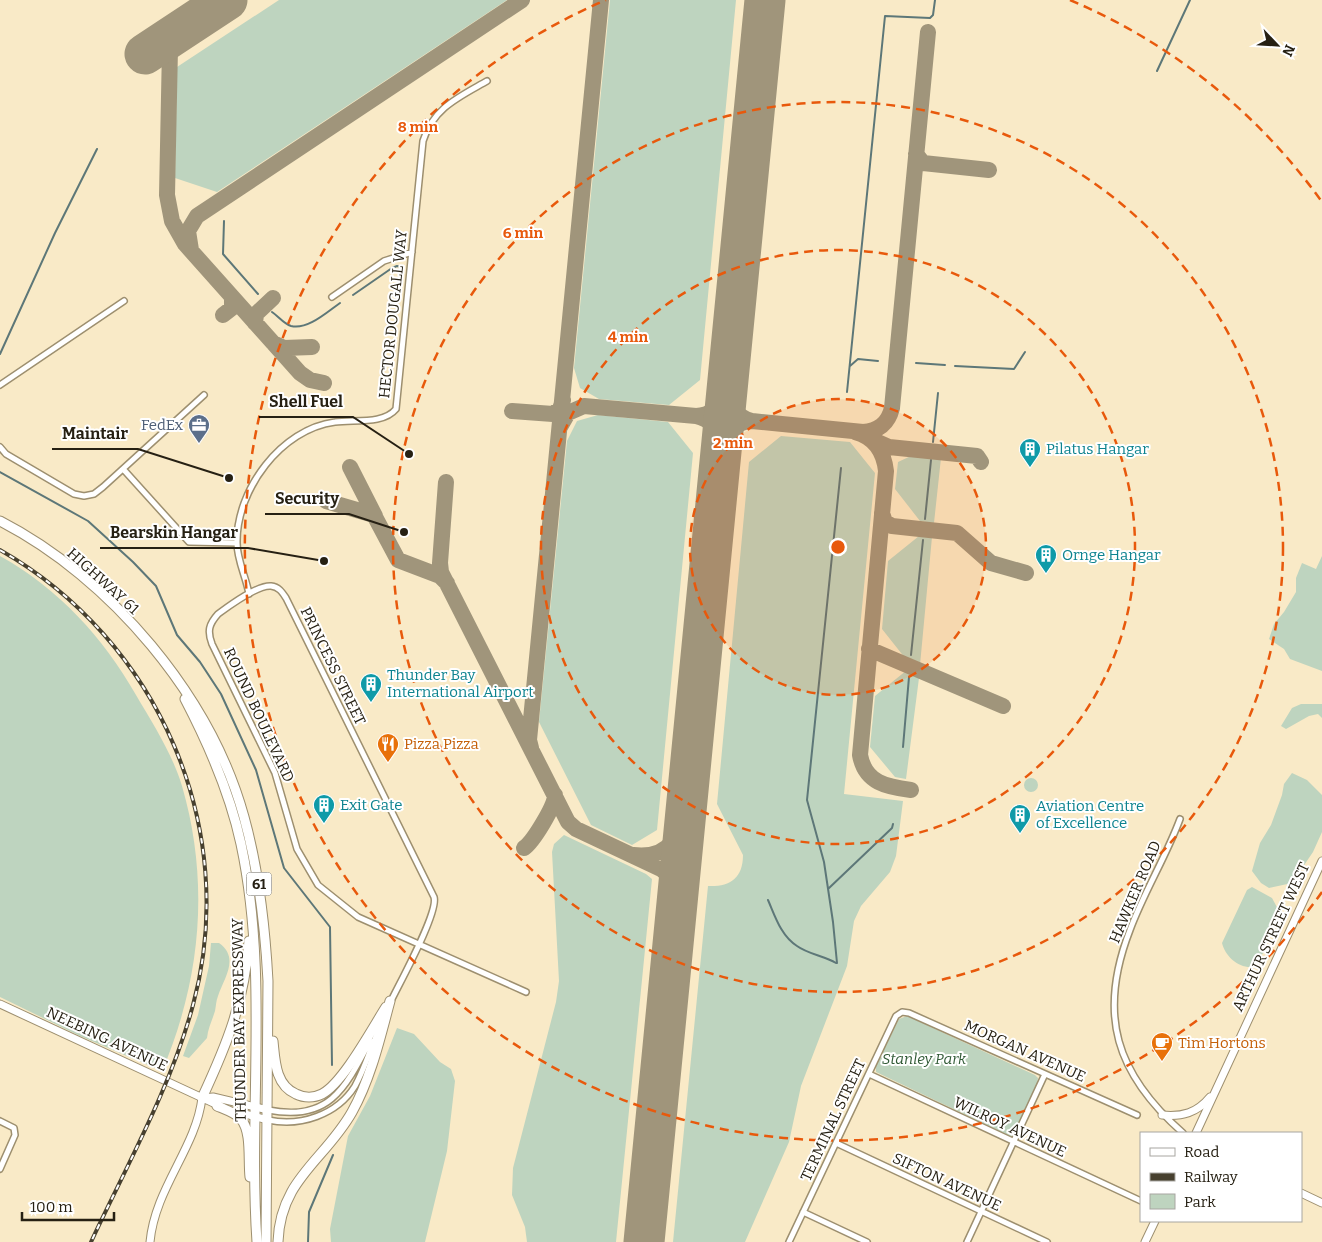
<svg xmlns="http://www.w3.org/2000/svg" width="1322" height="1242" viewBox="0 0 1322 1242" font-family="Bitter,serif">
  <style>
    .green { fill: #bed4bf }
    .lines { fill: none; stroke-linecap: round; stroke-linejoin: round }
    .stream { stroke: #5d7778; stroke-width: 2 }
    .taxiway { stroke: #a0957b; stroke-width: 16 }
    .runway { stroke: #a0957b; stroke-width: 41 }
    .street-casing { stroke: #9d8f6f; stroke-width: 8 }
    .secondary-casing { stroke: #9d8f6f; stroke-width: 9 }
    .highway-casing { stroke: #9d8f6f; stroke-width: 11 }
    .street { stroke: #fff; stroke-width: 5 }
    .secondary { stroke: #fff; stroke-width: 7 }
    .highway { stroke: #fff; stroke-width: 9 }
    .rail-casing { stroke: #47402f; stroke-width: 4 }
    .rail { stroke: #fff; stroke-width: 2; stroke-dasharray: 5.5; stroke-linecap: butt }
    .ring { fill: none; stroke: #e8590c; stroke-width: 2.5; stroke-dasharray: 9 6 }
    .labels { text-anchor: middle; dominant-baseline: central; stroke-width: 4; stroke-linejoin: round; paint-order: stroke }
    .shield { fill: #fff; stroke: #67635a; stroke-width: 1 }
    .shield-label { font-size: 14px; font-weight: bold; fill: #262013 }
    .street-label { font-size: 15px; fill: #262013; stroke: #fff }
    .service-label { font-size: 15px; fill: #4e5e75; stroke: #fff; text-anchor: end }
    .culture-label { font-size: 15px; fill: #0d838f; stroke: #fff; text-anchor: start }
    .food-label { font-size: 15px; fill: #c56008; stroke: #fff; text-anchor: start }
    .park-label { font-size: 15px; font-style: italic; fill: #315a36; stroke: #fff }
    .centre { fill: #e8590c; stroke: #fff; stroke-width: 2.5 }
    .ring-label { font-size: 15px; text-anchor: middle; font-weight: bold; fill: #e8590c; stroke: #fff; stroke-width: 4; stroke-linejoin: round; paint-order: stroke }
    .leader { fill: none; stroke: #262013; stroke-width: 2 }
    .callout-dot { fill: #262013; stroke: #fff; stroke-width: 2 }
    .callout-label { font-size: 16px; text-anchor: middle; font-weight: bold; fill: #262013; stroke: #fff; stroke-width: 4; stroke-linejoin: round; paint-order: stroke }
  </style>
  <rect width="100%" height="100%" fill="#f9eac7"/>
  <path class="green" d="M279 0H507L217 192 175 178 177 67Z
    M610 0H736L700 380 669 405 599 399 580 388 574 368Z
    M598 415 668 422 693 453 657 830 632 845 591 825 539 722 567 441 577 421Z
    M781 436 850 442 875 473 844 794 903 801 896 856 890 872 861 906 854 921 847 966 801 1086 789 1142 745 1242H673L708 886C729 887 743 879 743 855L717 804 749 462Z
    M913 455 941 458 934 523 920 521 895 489 898 462Z
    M919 536 932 537 920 665 905 658 882 629 888 561Z
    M0 556C59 589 103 637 136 695 153 724 172 753 182 786 210 882 201 980 162 1071L80 1036 0 997Z
    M1322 556V671L1290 659 1284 649 1269 639 1274 624 1284 612 1296 592V578L1302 563 1316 569Z
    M907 670 918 674 919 678 906 779 895 777 870 747 875 696Z
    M1301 704H1322V718L1318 714 1309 716 1286 729 1281 726 1292 708Z
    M1292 773 1307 780 1322 795V832L1313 852 1292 883 1269 888 1261 883 1252 871 1260 843 1271 825 1282 795 1284 784Z
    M1024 785a7 7 0 1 1 14 0a7 7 0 1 1-14 0Z
    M564 835 646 874 652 879 616 1242H527L525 1227 512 1195 513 1168 556 1002 559 981 552 852 554 844Z
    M1252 887 1272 898 1279 911 1264 952 1252 967C1238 968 1225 956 1222 943L1247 890Z
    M211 943H219C240 958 224 978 218 996 216 1001 216 1006 215 1011 212 1021 208 1028 207 1038L189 1058 183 1056 198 1015 209 966Z
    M907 1016 1035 1075 1038 1078 1037 1085 1012 1137 876 1072V1066L899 1019Z
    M397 1028 414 1034 440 1062 451 1069 455 1081 447 1151 425 1242H331L330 1229 348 1136 370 1096Z"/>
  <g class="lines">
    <path class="stream" d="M1157 71 1190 0
      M224 221 223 254 258 294
      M353 295 392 268 397 266 401 267
      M272 312C278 316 284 324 291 326 308 330 327 312 340 303
      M0 354 55 233 97 149
      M916 363 945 365
      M850 366 858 359 878 361
      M955 366 1014 369 1025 352
      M847 392 885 16 930 18 933 15 935 0
      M933 442 938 393
      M0 472 88 521 133 562 156 586 177 635 200 662 221 694 256 770 284 868 330 927 332 1065
      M925 519 931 460
      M911 655 923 540
      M903 747 909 677
      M828 889 892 828 893 824
      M768 900C775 916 781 936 797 946 808 954 824 956 836 963
      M837 963 833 922 824 862 807 800 841 468
      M308 1242 309 1212 333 1155"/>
    <path class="taxiway" d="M228 2 178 34 170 48 167 195 172 221 185 244 300 373 310 380 324 383
      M916 154 923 163 989 170
      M191 250 188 231 197 216 522 0
      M223 315 232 308V297
      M255 323 256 314 273 298
      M273 343 284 348 312 347
      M729 385C728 403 734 417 752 421
      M512 411 553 414 560 409 563 400
      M696 416C735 415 728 362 730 335
      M560 427 568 413 584 406 696 416C714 420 721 433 719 451
      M855 432C874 437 884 452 886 471L860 755C865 783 887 787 911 790
      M871 439 889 447 977 456 981 462
      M350 467 375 516
      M446 482 440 563 441 572 568 822 576 829 661 869C687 885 673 928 670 953
      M326 501 374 515 398 560 440 576 447 583
      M717 503C720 476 714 422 752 421L863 432C878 431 888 424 892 408L928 32
      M882 513 885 522 892 526 957 533 991 563 1026 573
      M869 649 1003 706
      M531 748 529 740 601 0
      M524 848C533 842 555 806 555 795
      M633 855C673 860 682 831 685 799"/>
    <path class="runway" d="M145 54 227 0
      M644 1242 765 0"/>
    <g class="street-casing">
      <path id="street" d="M332 297 384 261 412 252
        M0 385 124 301
        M0 447 6 454 74 494 84 496 94 494 103 487 204 395
        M124 470 189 542 237 543
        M249 594C246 577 237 560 237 543 236 490 281 429 335 422 353 419 383 425 396 409L423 141C433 108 459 97 487 81
        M1180 819C1166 857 1144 892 1130 930 1097 1015 1116 1074 1183 1133
        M390 1003C399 984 439 912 434 897L286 598C282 592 279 587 271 586 257 585 229 606 218 614 209 624 207 631 212 644L275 773 297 849 318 885 358 917 526 992
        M869 1074 1141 1201
        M268 1110C329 1122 345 1089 370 1041
        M268 1120C300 1127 337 1115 355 1086 365 1068 371 1047 379 1029
        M0 1121 14 1128 15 1135 0 1169
        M836 1143 1047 1242
        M803 1212 867 1242
        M789 1242 896 1016 902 1012 909 1013 1137 1115
        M967 1242 1045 1074"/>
    </g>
    <g class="secondary-casing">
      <path id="secondary" d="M0 1004 222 1107
        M203 1098 213 1097 268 1110
        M234 1111 268 1120
        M1162 1115C1182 1117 1197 1113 1210 1097
        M1196 1133 1322 861
        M1301 1193 1322 1203
        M150 1242C155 1188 196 1148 202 1098
        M1145 1242 1155 1221"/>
    </g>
    <g class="highway-casing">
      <path id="highway" d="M0 521C111 578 211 697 244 817 259 871 265 925 268 981L266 1242
        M185 699C209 745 230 793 241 844 269 975 248 1110 257 1242
        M273 1041C275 1060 275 1085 296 1094 304 1098 314 1098 322 1094 343 1083 372 1029 386 1007
        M202 1098C228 1042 244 1002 249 941
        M217 1106C224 1109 236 1113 241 1119 252 1132 248 1160 250 1177
        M278 1242C280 1179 325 1160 352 1112 371 1078 380 1038 390 1001"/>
    </g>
    <use href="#street" class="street"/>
    <use href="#secondary" class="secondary"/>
    <use href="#highway" class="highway"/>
    <g class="rail-casing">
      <path id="rail" d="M0 550C158 640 241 828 193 1005 171 1087 127 1165 91 1242"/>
    </g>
    <use href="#rail" class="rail"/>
  </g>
  <circle cx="838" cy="547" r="148" fill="#e8590c" fill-opacity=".12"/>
  <g class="ring">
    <circle cx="838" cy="547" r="148"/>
    <circle cx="838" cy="547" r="297"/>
    <circle cx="838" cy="547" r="445"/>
    <path d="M1322 892A594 594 0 1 1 606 0M1070 0A594 594 0 0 1 1322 202"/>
  </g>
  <defs>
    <g id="office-pin" transform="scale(1.125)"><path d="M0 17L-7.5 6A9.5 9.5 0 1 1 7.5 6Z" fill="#5c6f8a" stroke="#fff"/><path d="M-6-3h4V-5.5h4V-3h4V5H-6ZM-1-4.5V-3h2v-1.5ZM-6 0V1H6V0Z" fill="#fff"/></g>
    <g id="building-pin" transform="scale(1.125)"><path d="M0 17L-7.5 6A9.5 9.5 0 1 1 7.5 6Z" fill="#0f9aa8" stroke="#fff"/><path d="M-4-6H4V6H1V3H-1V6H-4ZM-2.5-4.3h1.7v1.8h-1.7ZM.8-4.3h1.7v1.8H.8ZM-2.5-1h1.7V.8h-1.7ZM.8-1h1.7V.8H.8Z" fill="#fff"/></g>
    <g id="restaurant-pin" transform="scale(1.125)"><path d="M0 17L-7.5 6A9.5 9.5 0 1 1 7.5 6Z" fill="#e8710a" stroke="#fff"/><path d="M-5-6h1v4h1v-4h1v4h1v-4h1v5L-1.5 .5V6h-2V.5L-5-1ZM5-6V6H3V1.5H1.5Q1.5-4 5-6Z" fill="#fff"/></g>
    <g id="cafe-pin" transform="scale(1.125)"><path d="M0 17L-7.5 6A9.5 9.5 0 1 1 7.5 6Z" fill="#e8710a" stroke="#fff"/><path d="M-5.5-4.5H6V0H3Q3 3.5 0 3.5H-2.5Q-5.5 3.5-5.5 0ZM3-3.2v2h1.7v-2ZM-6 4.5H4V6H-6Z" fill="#fff"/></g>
  </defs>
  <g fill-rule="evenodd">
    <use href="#office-pin" x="199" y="425"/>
    <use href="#building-pin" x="1030" y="449"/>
    <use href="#building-pin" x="1046" y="555"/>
    <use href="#building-pin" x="371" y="684"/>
    <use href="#restaurant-pin" x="388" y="744"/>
    <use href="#building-pin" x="324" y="805"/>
    <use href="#building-pin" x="1020" y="815"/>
    <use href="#cafe-pin" x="1162" y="1043"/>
  </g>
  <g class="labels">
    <rect class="shield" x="246.5" y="872.5" width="25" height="23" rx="4"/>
    <g class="shield-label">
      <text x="259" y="884">61</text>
    </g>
    <g class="street-label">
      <text transform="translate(393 314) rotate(-84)">HECTOR DOUGALL WAY</text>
      <text transform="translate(103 581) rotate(42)">HIGHWAY 61</text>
      <text transform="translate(333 666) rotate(64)">PRINCESS STREET</text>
      <text transform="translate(259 715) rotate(65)">ROUND BOULEVARD</text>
      <text transform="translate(1135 892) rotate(-67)">HAWKER ROAD</text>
      <text transform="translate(1271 937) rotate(-65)">ARTHUR STREET WEST</text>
      <text transform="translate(239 1020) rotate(-91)">THUNDER BAY EXPRESSWAY</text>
      <text transform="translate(107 1039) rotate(25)">NEEBING AVENUE</text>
      <text transform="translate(1025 1051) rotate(24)">MORGAN AVENUE</text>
      <text transform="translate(833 1120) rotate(-65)">TERMINAL STREET</text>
      <text transform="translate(1010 1127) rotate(25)">WILROY AVENUE</text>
      <text transform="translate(947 1182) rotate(25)">SIFTON AVENUE</text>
    </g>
    <g class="service-label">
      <text x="183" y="425">FedEx</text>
    </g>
    <g class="culture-label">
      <text x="1046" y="449">Pilatus Hangar</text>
      <text x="1062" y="555">Ornge Hangar</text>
      <text x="387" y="675">Thunder Bay<tspan x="387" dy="17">International Airport</tspan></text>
      <text x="340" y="805">Exit Gate</text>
      <text x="1036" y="806">Aviation Centre<tspan x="1036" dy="17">of Excellence</tspan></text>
    </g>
    <g class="food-label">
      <text x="404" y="744">Pizza Pizza</text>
      <text x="1178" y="1043">Tim Hortons</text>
    </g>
    <g class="park-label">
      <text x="924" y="1059">Stanley Park</text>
    </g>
  </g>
  <circle cx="838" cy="547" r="8" class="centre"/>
  <g class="ring-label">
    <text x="418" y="132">8 min</text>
    <text x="523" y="238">6 min</text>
    <text x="628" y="342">4 min</text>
    <text x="733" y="448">2 min</text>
  </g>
  <path class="leader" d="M409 454L353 417H259M229 478L138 449H52M404 532L349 514H265M324 561L248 548H100"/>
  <g class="callout-dot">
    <circle cx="409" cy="454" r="5"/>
    <circle cx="229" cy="478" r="5"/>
    <circle cx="404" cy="532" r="5"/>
    <circle cx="324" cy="561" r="5"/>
  </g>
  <g class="callout-label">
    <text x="306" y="407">Shell Fuel</text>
    <text x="95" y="439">Maintair</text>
    <text x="307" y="504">Security</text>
    <text x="174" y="538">Bearskin Hangar</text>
  </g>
  <rect x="1140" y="1132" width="162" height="90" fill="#ffffff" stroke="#a8a6a1"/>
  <rect x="1150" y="1148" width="25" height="8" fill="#ffffff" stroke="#a8a6a1"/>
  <text x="1184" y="1157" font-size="15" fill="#262013">Road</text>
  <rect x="1150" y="1173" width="25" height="8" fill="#47402f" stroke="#a8a6a1"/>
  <text x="1184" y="1182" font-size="15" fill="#262013">Railway</text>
  <rect x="1150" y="1194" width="25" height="15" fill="#bed4bf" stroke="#a8a6a1"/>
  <text x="1184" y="1207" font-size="15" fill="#262013">Park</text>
  <g transform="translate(1277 45) rotate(115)" stroke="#ffffff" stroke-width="4" paint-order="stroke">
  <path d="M0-4L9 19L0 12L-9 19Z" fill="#262013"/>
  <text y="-8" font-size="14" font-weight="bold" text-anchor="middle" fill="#262013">N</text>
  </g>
  <path d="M22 1212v8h92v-8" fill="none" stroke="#262013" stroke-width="2.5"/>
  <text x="30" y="1212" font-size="15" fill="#262013" stroke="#ffffff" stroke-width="4" paint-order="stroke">100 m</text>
</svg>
